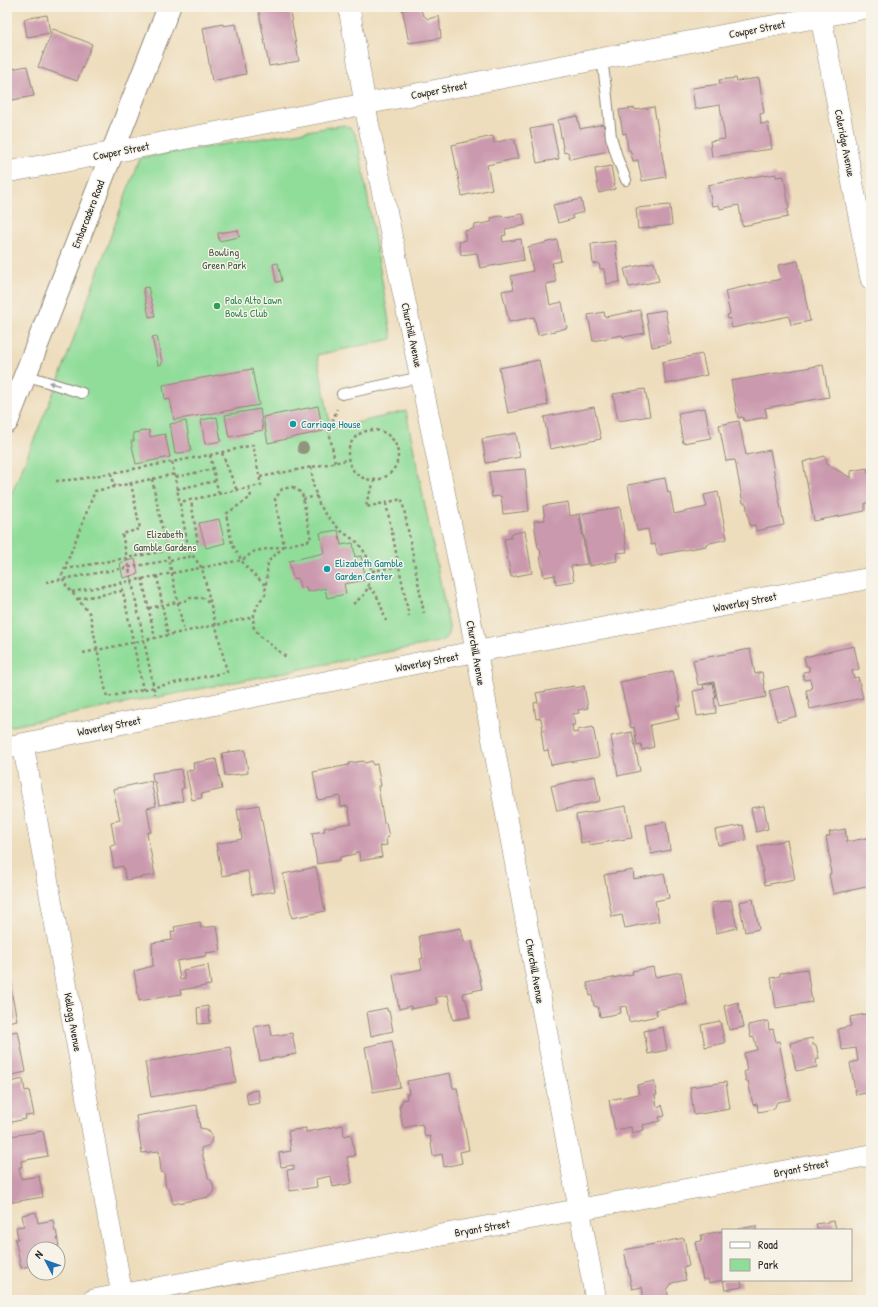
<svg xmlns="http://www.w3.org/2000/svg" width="878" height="1307" viewBox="0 0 878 1307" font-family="'Patrick Hand',sans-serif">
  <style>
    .green { fill: #90dd9a; stroke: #5e8462 }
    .building { fill: #cb99ae }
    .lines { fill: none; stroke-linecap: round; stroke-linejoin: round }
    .service-casing { stroke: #8c8474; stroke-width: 12 }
    .minor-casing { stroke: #8c8474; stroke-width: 22 }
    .primary-casing { stroke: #8c8474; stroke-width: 24 }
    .path { stroke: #8c8474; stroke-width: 2.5; stroke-dasharray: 3 3; stroke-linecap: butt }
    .service { stroke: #fff; stroke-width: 10 }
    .minor { stroke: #fff; stroke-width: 21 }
    .primary { stroke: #fff; stroke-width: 22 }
    .tree { fill: #90947c }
    .oneway { fill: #a0a0a0 }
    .leisure-dot { fill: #2e9e5b; stroke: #f7f3e8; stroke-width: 1.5 }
    .culture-dot { fill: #0f9aa8; stroke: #f7f3e8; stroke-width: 1.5 }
    .labels { text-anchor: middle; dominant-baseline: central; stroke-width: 3; stroke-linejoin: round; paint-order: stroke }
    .street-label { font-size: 11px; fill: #2b2b2b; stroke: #f7f3e8 }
    .park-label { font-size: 11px; fill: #445847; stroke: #f7f3e8 }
    .leisure-label { font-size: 11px; fill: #27864d; stroke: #f7f3e8; text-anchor: start }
    .culture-label { font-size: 11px; fill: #0d838f; stroke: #f7f3e8; text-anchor: start }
  </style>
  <rect width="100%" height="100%" fill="#f7f3e8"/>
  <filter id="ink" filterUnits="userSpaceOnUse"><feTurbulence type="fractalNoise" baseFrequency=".025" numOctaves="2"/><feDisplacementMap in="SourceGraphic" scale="8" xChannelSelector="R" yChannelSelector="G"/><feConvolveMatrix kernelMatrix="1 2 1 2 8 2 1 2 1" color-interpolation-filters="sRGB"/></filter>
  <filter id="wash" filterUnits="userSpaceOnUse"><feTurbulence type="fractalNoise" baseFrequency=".012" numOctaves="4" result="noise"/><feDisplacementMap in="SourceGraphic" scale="16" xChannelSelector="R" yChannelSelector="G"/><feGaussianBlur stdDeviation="0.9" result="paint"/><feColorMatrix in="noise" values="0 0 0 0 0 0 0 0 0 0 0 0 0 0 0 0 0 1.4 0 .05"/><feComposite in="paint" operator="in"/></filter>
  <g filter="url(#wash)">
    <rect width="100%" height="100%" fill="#eeddbc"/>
    <path class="green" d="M344 125C352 128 355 132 358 141L392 339 317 355 331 429 406 411 449 626C449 635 447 639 438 642L7 727V505L59 379 139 158Z"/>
    <g id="blocks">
      <path class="building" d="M258 7H289L299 61 269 66Z
        M402 7H421L422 14 428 19 439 16 441 38 409 43Z
        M47 15 50 33 27 37 24 19Z
        M223 24V26L236 24 246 74 212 81 203 28Z
        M53 29 92 44 77 81 38 67Z
        M27 66 34 96 7 101V70Z
        M736 78 737 81 759 78 764 113 760 114 761 124 768 123 772 149 712 157 710 141 725 139 720 105 695 109 692 88 720 84 719 80Z
        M654 107 666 177 642 181 638 160 633 161 630 150H628L626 133 623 134 619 110 635 108V110Z
        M577 116 580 129 603 124 609 151 570 159 568 152 564 153 558 120Z
        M552 125 559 159 537 163 530 129Z
        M493 136 494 143 514 138 519 158 487 165 492 189 462 196 452 145Z
        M611 166 615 189 599 193 595 169Z
        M776 174V177L784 176 789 209 787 210 788 217 742 226 739 205 720 209 719 205 712 206 708 185 764 175V176Z
        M581 199 584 212 572 215 573 219 558 223 553 205Z
        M670 205 672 225 638 229 636 208Z
        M523 214 525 225 505 229 506 235 502 236 503 242 521 239 524 260 480 268 477 253 461 255 459 242 466 240 464 231 473 229 474 225 492 222 491 218 500 216 505 217Z
        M238 230 239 237 219 241 218 233Z
        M557 240 561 261 552 263 556 282 546 284 550 305 562 302 567 328 538 335 534 317 509 322 502 291 514 289 511 276 533 271 528 247Z
        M615 241 620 282 606 284 604 269H600L599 263 593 264 591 244Z
        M798 261 810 321 791 325 789 316 732 328 730 318 728 319 727 315 730 314 725 291 781 279 778 265Z
        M654 262 659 281 629 287 624 269Z
        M278 263 282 281 276 282 273 264Z
        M148 287 155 316 149 317 143 288Z
        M640 310 645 333 623 337 622 335 593 341 588 315 604 312 605 317Z
        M665 310 671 343 652 347 646 313Z
        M157 336 162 364 158 365 152 337Z
        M702 354 707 375 666 384 662 362Z
        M539 360 548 405 508 413 499 368Z
        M823 365 829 397 765 408 767 417 744 421 743 417 738 418 731 381Z
        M252 369 259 405 174 420 170 399 165 400 163 385Z
        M645 389 650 416 618 421 613 394Z
        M318 406 323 431 268 443 263 417Z
        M594 407 601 439 550 449 544 417Z
        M705 408 711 438 683 443 678 413Z
        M260 409 263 430 229 437 225 415Z
        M217 417 221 441 205 444 201 420Z
        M186 421 191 451 175 454 170 424Z
        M739 421 746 455 770 450 784 525 756 531 755 525 750 526 746 503H743L735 460 726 461 719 425Z
        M149 430 150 437 165 434 170 457 136 464 131 441H134L133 433Z
        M516 433 520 457 486 463 482 439Z
        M825 456 827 464 851 478V471L867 468 871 484V502L865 503V511L814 521 803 462Z
        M525 469 529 511 503 514 501 496 492 497 489 472Z
        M665 478 668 493 670 492 674 514 707 507 704 495 718 492 727 539 706 544V546L658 555 655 544 651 545 648 529 637 531 628 485Z
        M568 502 570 516 579 514 587 564 571 566 574 581 556 584 555 575 544 577 540 556H541L540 548H538L534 521 545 520 543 506Z
        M620 507 627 552 616 553 617 561 589 566 580 514Z
        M219 519 225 543 206 548 199 523Z
        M338 530 341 545 353 543 355 557 361 556 366 580 344 584 346 594 327 598 325 588 307 592 306 587 300 588 298 578 293 579 289 561 324 553 320 533Z
        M525 531 532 573 511 577 504 539 511 538V534Z
        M135 559 138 574 123 578 120 563Z
        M854 646 859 669 852 671 854 678 858 677 863 698 810 709 806 690 812 689 810 679 804 680 803 672 809 671V666H806L804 657Z
        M750 649 755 674 762 672 766 697 719 706 714 682 698 685 693 660Z
        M673 671 681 706 676 707 679 719 650 725 654 747 642 750 641 744 637 745 634 727 631 728 620 682Z
        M713 683 716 698H714L716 713 697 716 693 691 704 689 703 685Z
        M574 686 575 688 584 686 588 708 578 710 579 713 573 714 575 725H572L573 733 578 732 577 730 593 727 599 757 551 765 548 750 544 751 541 731H543L541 718 536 719 534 703 538 702 536 693Z
        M789 686 797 716 777 721 769 691Z
        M632 732 640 771 618 776 611 736Z
        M245 750 248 773 225 776 222 753Z
        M216 759 222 789 201 794 202 798 192 800 186 771 194 770 193 763Z
        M364 761 365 763 372 761 373 765 377 764 381 786H378L384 823H386L389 837 386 838 387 845 380 846 382 857 360 861 359 852H355V854L340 857V860L317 864 312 833 325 831 324 828 351 823 348 806 341 807 340 796 318 800 313 772 349 765V763Z
        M181 769 184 788 181 789 183 801 159 805 155 782H153L152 773Z
        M595 776 600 801 557 811 551 786Z
        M151 781 156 806 147 808 151 832 147 833 155 875 126 880 123 866 114 868 110 846 115 845 111 822 120 820 113 789Z
        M259 805 275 891 252 895 248 871 222 876 216 844 242 839 237 809Z
        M626 806 632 838 589 845V841L581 843 576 815Z
        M764 806 768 829 756 832 751 808Z
        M666 822 670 850 651 854 646 825Z
        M743 825 746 840 718 845 715 830Z
        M845 829 847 842 871 837V886L833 894 829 874H831L830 866 831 865 826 837 830 836 829 832Z
        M787 840 795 879 765 885 758 846Z
        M316 867 325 911 292 918 283 874Z
        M633 870 634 879 664 873 669 898 655 901 659 921 625 928 622 915 612 917 604 875Z
        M753 899 759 929 745 932 739 902Z
        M731 900 737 928 716 933 711 903Z
        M200 922 201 928 217 926 221 951 205 953 206 956 177 961 180 980 185 979 183 970 208 965 211 985 180 990 181 994 139 1001 134 971 153 966 152 943 172 940 171 932 175 931 174 927Z
        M461 928 464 942 472 941 482 989 463 993 464 999H466L470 1017 453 1020 448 995 436 997 437 1004 411 1009V1006L399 1009 393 975 422 969 420 959 423 958 419 936Z
        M653 967 655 977 681 972 687 1004 656 1010 657 1016 629 1022 626 1006 620 1007 621 1013 600 1017 598 1007 594 1006 592 995 590 996 587 983 633 974 632 971Z
        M807 969 812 1002 776 1008 771 978 780 976V973Z
        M9 981 17 1020 7 1022V982Z
        M738 1002 744 1027 729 1030 724 1006Z
        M208 1006 210 1023 198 1024 197 1008Z
        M387 1008V1011H389L393 1031 371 1036 367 1012Z
        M871 1013V1092L856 1095 850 1063 858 1061 856 1048 842 1050 838 1029 851 1026 850 1017Z
        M720 1021 725 1043 705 1047 701 1025Z
        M768 1021 769 1030 773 1029 776 1042 779 1041 790 1100 777 1102 774 1109 758 1112 757 1104 753 1105 748 1081H746L744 1071H747L744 1053 757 1050 754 1037 751 1038 748 1025Z
        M270 1024 272 1036 292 1033 296 1054 260 1061 254 1027Z
        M663 1027 667 1050 648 1054 644 1031Z
        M18 1031 26 1072 7 1076V1033Z
        M812 1038 813 1045H816L819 1059 816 1060 817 1067 796 1071 790 1043Z
        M392 1041 400 1087 373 1092 365 1047Z
        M230 1047 236 1082 151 1097 145 1062Z
        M450 1073 453 1088H457L469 1150 460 1152 462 1163 444 1167 442 1154 433 1156 430 1136 425 1137 422 1124 403 1128 399 1106H401L400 1103H402V1100L407 1099 406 1094H409L407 1081Z
        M23 1079 25 1091 29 1090 34 1115 25 1116 26 1119 7 1123V1083Z
        M654 1081 657 1095H655L657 1107 662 1105 665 1116 659 1117 660 1121 643 1125 644 1130 632 1133 631 1127 615 1130 609 1100 639 1094 637 1085Z
        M726 1082 730 1109 694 1115 690 1087Z
        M258 1090 260 1103 248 1105 246 1092Z
        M197 1105 200 1128 206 1129 210 1132 212 1137 211 1142 208 1146 201 1148 208 1177 212 1182 214 1189 213 1192 209 1197 173 1204 169 1188H166L164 1173 161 1172 159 1151 142 1153 136 1116Z
        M343 1125 344 1136 351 1134 355 1156 347 1157 352 1183 333 1187 331 1176 316 1179 317 1187 290 1191 287 1170 294 1169V1165L281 1167 279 1153 291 1151 288 1131 306 1128V1132Z
        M43 1131 48 1156 21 1161 22 1167H19L21 1179 39 1176 43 1197 7 1203V1146L12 1145 10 1136Z
        M36 1212 38 1223 53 1220 55 1231 56 1230 59 1246H57L58 1249H34V1265L21 1268 15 1239H18L16 1227 24 1226 22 1215Z
        M834 1221 836 1229 843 1228V1230H818L816 1224Z
        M756 1226V1230H738V1229Z
        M723 1231V1280H741L742 1287 725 1290 723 1280 709 1283 708 1279 703 1280 695 1242 702 1241 701 1235Z
        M684 1238 689 1266 683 1268 686 1280 672 1283 667 1290 669 1298 659 1300H644L642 1287 632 1289 624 1250Z"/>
    </g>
  </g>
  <g filter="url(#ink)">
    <use href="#blocks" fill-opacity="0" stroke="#8c8474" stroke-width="1"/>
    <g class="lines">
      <g class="service-casing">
        <path id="service" d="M602 58 607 97 611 137 618 160 626 180
          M25 375 82 393
          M342 394 421 377"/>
      </g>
      <g class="minor-casing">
        <path id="minor" d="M349 7 368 122 470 617 596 1300
          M819 7 871 279
          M7 172 67 161 871 7
          M23 744 123 1300
          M7 747 447 657 871 578
          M93 1300 871 1155"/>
      </g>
      <g class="primary-casing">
        <path id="primary" d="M7 422 169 7"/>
      </g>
      <path class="path" d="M348 455a25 25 0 1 1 50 0a25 25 0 1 1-50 0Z
        M222 453 237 491
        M210 455 219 495
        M172 462 188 546 193 556 202 568 227 672 107 697 90 614 65 584 62 575 95 491 175 474
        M335 462 329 431 337 409
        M311 467 314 488 319 504 328 517 341 531 357 542 366 554 372 571 368 587
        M111 473 115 487
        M176 477 213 469
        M260 477 348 460
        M152 479 184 632
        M375 480 368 497 366 507 402 499 424 613
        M56 481 79 479 210 455 253 445 261 485 180 502
        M131 483 140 529 122 534 155 694
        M293 487 302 493 311 540 284 546 275 499 282 489Z
        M249 488 251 497 226 514 232 544 245 566 266 586
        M177 489 216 481
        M303 499 317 496
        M386 503 409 616
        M284 546 268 562 265 595 259 602 254 614 253 626 260 636 286 657
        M65 569 198 545 191 500
        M372 571 399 566
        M157 576 168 636
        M142 578 155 638
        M46 582 193 556
        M121 582 143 690
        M72 592 242 560 255 551 284 546
        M78 599 122 591
        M353 604 364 595 368 587C379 593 382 610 386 621
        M149 608 177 602H183L189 598H203L211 605
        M83 653 254 617"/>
      <use href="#service" class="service"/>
      <use href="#minor" class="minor"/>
      <use href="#primary" class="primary"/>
    </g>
    <circle class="tree" cx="303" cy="448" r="6"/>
    <defs><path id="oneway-solid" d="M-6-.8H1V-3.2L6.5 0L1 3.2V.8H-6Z"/></defs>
    <use class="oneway" href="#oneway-solid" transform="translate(54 384) rotate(-163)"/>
  </g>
  <circle class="leisure-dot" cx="217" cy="306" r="4"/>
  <g class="culture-dot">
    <circle cx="293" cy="424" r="4"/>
    <circle cx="327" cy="569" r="4"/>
  </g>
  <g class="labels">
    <g class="street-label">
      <text transform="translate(757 29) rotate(-11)">Cowper Street</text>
      <text transform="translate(439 90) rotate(-11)">Cowper Street</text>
      <text transform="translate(845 143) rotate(79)">Coleridge Avenue</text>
      <text transform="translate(121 151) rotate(-11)">Cowper Street</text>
      <text transform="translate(88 214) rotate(-69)">Embarcadero Road</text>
      <text transform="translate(412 335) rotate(78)">Churchill Avenue</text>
      <text transform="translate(745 602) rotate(-11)">Waverley Street</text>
      <text transform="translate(476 653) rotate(80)">Churchill Avenue</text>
      <text transform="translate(427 662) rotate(-11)">Waverley Street</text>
      <text transform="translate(109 726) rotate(-11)">Waverley Street</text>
      <text transform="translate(535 971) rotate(80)">Churchill Avenue</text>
      <text transform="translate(73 1022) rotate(80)">Kellogg Avenue</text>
      <text transform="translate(801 1168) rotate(-11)">Bryant Street</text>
      <text transform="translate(482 1228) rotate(-10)">Bryant Street</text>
    </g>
    <g class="park-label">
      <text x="224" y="252">Bowling<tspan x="224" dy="13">Green Park</tspan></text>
      <text x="165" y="534">Elizabeth<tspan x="165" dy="13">Gamble Gardens</tspan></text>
    </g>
    <g class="leisure-label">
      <text x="225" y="300">Palo Alto Lawn<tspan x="225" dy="13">Bowls Club</tspan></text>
    </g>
    <g class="culture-label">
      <text x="301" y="424">Carriage House</text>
      <text x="335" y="563">Elizabeth Gamble<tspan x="335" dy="13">Garden Center</tspan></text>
    </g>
  </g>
  <rect width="878" height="1307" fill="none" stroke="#f7f3e8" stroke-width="24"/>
  <rect x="722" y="1229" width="130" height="52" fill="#f7f3e8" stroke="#a5a39c"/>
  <rect x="730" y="1242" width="20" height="6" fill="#ffffff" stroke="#a5a39c"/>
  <text x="758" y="1249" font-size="12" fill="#2b2b2b">Road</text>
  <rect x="730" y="1259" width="20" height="12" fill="#90dd9a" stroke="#a5a39c"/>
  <text x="758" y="1269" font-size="12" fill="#2b2b2b">Park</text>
  <g transform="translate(46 1261) rotate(311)"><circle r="19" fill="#f7f3e8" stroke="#a5a39c"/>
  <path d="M0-3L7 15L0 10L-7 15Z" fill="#1f6fb2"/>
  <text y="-6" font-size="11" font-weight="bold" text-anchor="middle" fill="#2b2b2b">N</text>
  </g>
</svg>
